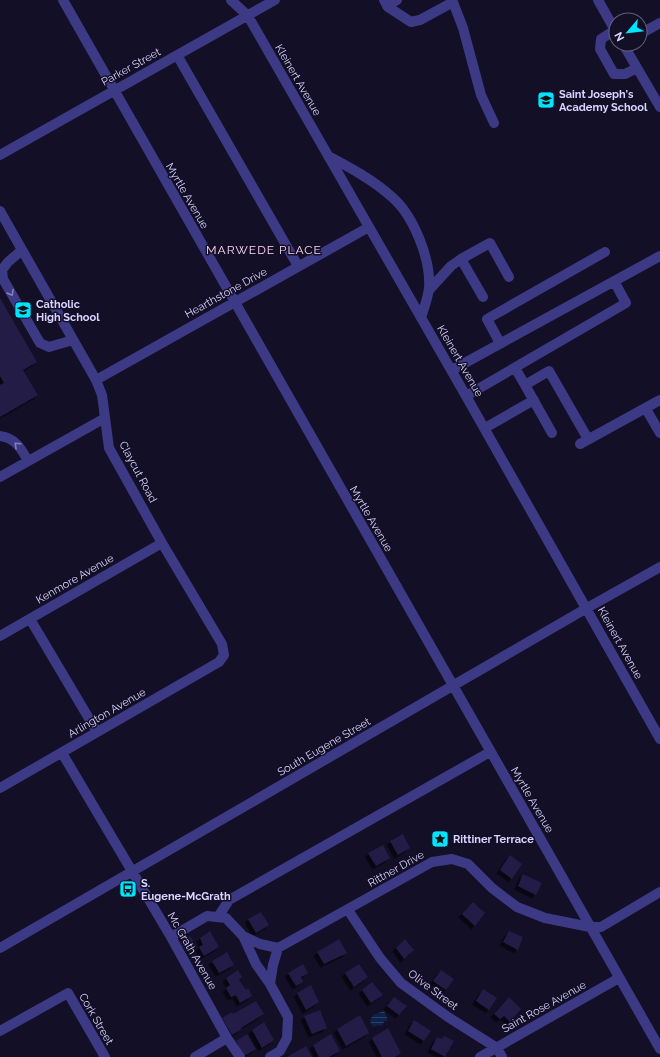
<svg xmlns="http://www.w3.org/2000/svg" width="660" height="1057" viewBox="0 0 660 1057" font-family="Raleway,sans-serif">
  <style>
    .water { fill: url(#water-rules) }
    .building { fill: #241b47; filter: url(#shadow) }
    .lines { fill: none; stroke-linecap: round; stroke-linejoin: round }
    .minor { stroke: #3d3a85; stroke-width: 10 }
    .oneway { stroke: #837fbc }
    .labels { text-anchor: middle; dominant-baseline: central; stroke-width: 3; stroke-linejoin: round; paint-order: stroke }
    .street-label { font-size: 11px; fill: #d9d4ff; stroke: #130f26 }
    .poi-label { font-size: 11px; font-weight: bold; fill: #d9d4ff; stroke: #130f26; text-anchor: start }
    .neighbourhood-label { font-size: 12px; letter-spacing: 1px; fill: #ffd6f0; stroke: #130f26 }
  </style>
  <defs>
    <pattern id="water-rules" width="6" height="5" patternUnits="userSpaceOnUse"><rect width="6" height="5" fill="#0c2248"/><path d="M0 2.5h6" fill="none" stroke="#2f4163"/></pattern>
    <filter id="shadow"><feDropShadow dx="-3.5" dy="3.5" stdDeviation="0" flood-color="#0009"/></filter>
  </defs>
  <rect width="100%" height="100%" fill="#130f26"/>
  <path class="water" d="M384 1011 388 1020 384 1022 382 1026 378 1025 374 1027 371 1024 370 1020 373 1015Z"/>
  <path class="building" d="M0 298 37 362 23 370 38 395 0 417V385L4 383 0 376Z
    M403 834 410 848 398 855 390 841Z
    M383 845 390 858 376 866 368 853Z
    M510 855 522 864 512 879 500 870Z
    M523 874 542 883 536 895 518 886Z
    M473 902 485 913 475 926 462 914Z
    M261 912 269 925 256 933 248 919Z
    M210 931 219 947 204 956 199 947 203 945 200 938Z
    M509 931 523 937 518 950 503 942Z
    M190 936 197 947 186 952 180 942Z
    M339 939 347 953 324 964 317 952Z
    M405 939 414 950 404 959 396 948Z
    M227 952 234 965 219 973 212 961Z
    M303 964 308 973 301 977 303 982 296 986 288 973Z
    M359 964 368 977 354 987 345 973Z
    M238 970 242 977 239 980 246 990 248 988 252 996 240 1003 236 995 231 997 226 988 230 985 226 978Z
    M441 970 454 979 446 990 433 981Z
    M372 982 383 995 371 1003 362 990Z
    M311 985 319 1002 306 1010 297 993Z
    M483 989 497 998 489 1010 476 1001Z
    M394 997 407 1006 399 1015 387 1006Z
    M509 997 521 1009 510 1022 504 1016 500 1019 494 1014Z
    M256 1001 264 1014 241 1028 242 1029 232 1035 222 1018 232 1012 233 1014Z
    M320 1010 327 1028 312 1034 304 1016Z
    M360 1015 369 1033 346 1046 337 1029Z
    M414 1020 431 1031 424 1041 408 1031Z
    M264 1022 274 1040 262 1048 252 1030Z
    M388 1028 401 1053 395 1057H382L372 1038Z
    M247 1034 256 1049 244 1056 236 1041Z
    M331 1034 340 1051 329 1057H319L313 1045Z
    M444 1036 454 1041 445 1057 431 1049 437 1037 442 1039Z
    M306 1046 312 1057H287Z"/>
  <g class="lines">
    <path class="minor" d="M63 0 660 1049
      M231 0 248 16 466 396 660 739
      M384 0 388 7 411 22 420 20 453 2 452 0
      M598 0 616 32
      M453 2 463 28 481 95 494 123
      M387 6 397 0
      M615 30 601 39 600 49 614 74H625L637 68
      M640 34 660 23
      M623 44 660 107
      M177 55 298 266
      M0 155 275 0
      M328 156C351 168 373 180 392 197 414 216 431 260 429 288 428 298 424 308 421 318
      M0 211 96 380 102 395 109 448 162 543 222 644 224 655 219 662 0 788
      M22 250 8 262 2 270 3 279 40 343 49 347 73 340
      M461 259 490 243 509 277
      M429 290 451 266 461 259 483 297
      M500 343 487 319 605 252
      M515 368 525 385
      M452 370 660 256
      M96 380 369 227
      M466 396 626 303 614 281
      M646 409 660 433
      M485 428 534 400
      M552 433 525 385 549 371 588 439
      M0 436C15 438 21 448 28 461
      M580 444 660 400
      M0 477 105 418
      M30 619 97 732
      M0 636 162 543
      M62 753 171 937 227 1038 240 1057
      M348 910 380 958 401 983 448 1017 497 1048 502 1057
      M218 917 229 900 490 752
      M243 936 256 964 270 984
      M171 937 207 916 226 918 243 936 260 944 278 948
      M0 948 587 608 660 567
      M0 1031 68 993 105 1057
      M195 1057 227 1038
      M270 1057 280 1051 287 1038 288 1017 270 984 273 965 278 948 432 862 452 859 468 864 492 888 517 907 545 918 590 927H601L660 892
      M480 1057 619 978"/>
  </g>
  <defs><path id="oneway-chevron" d="M-2-3.5L2.5 0L-2 3.5" fill="none" stroke-width="1.6" stroke-linecap="round" stroke-linejoin="round"/></defs>
  <g class="oneway">
    <use href="#oneway-chevron" transform="translate(11 293) rotate(60)"/>
    <use href="#oneway-chevron" transform="translate(17 445) rotate(-137)"/>
  </g>
  <defs>
    <g id="school-square" transform="scale(0.9)"><rect x="-9" y="-9" width="18" height="18" rx="4" fill="#00e5ff" stroke="#130f26"/><path d="M0-5L7-2L0 1L-7-2ZM-4 1L0 2.5L4 1V4Q0 6-4 4Z" fill="#111"/></g>
    <g id="sight-square" transform="scale(0.9)"><rect x="-9" y="-9" width="18" height="18" rx="4" fill="#00e5ff" stroke="#130f26"/><path d="M0-6L1.8-2.2L6-1.7L2.9 1.2L3.7 5.4L0 3.3L-3.7 5.4L-2.9 1.2L-6-1.7L-1.8-2.2Z" fill="#111"/></g>
    <g id="bus-square" transform="scale(0.9)"><rect x="-9" y="-9" width="18" height="18" rx="4" fill="#00e5ff" stroke="#130f26"/><path d="M-5-6H5V4H4V6H2V4H-2V6H-4V4H-5ZM-3.5-4V0h7V-4ZM-3.5 1.2v1.5H-2V1.2ZM2 1.2v1.5H3.5V1.2Z" fill="#111"/></g>
  </defs>
  <g fill-rule="evenodd">
    <use href="#school-square" x="546" y="100"/>
    <use href="#school-square" x="23" y="310"/>
    <use href="#sight-square" x="440" y="839"/>
    <use href="#bus-square" x="128" y="889"/>
  </g>
  <g class="labels">
    <g class="street-label">
      <text transform="translate(131 67) rotate(-29)">Parker Street</text>
      <text transform="translate(298 80) rotate(60)">Kleinert Avenue</text>
      <text transform="translate(187 196) rotate(60)">Myrtle Avenue</text>
      <text transform="translate(226 293) rotate(-29)">Hearthstone Drive</text>
      <text transform="translate(460 361) rotate(60)">Kleinert Avenue</text>
      <text transform="translate(138 472) rotate(62)">Claycut Road</text>
      <text transform="translate(371 519) rotate(60)">Myrtle Avenue</text>
      <text transform="translate(75 579) rotate(-30)">Kenmore Avenue</text>
      <text transform="translate(620 643) rotate(61)">Kleinert Avenue</text>
      <text transform="translate(107 713) rotate(-30)">Arlington Avenue</text>
      <text transform="translate(324 747) rotate(-30)">South Eugene Street</text>
      <text transform="translate(532 800) rotate(60)">Myrtle Avenue</text>
      <text transform="translate(396 869) rotate(-29)">Rittner Drive</text>
      <text transform="translate(192 951) rotate(60)">Mc Grath Avenue</text>
      <text transform="translate(433 990) rotate(37)">Olive Street</text>
      <text transform="translate(544 1007) rotate(-29)">Saint Rose Avenue</text>
      <text transform="translate(96 1019) rotate(60)">Cork Street</text>
    </g>
    <g class="poi-label">
      <text x="559" y="94">Saint Joseph's<tspan x="559" dy="13">Academy School</tspan></text>
      <text x="36" y="304">Catholic<tspan x="36" dy="13">High School</tspan></text>
      <text x="453" y="839">Rittiner Terrace</text>
      <text x="141" y="883">S.<tspan x="141" dy="13">Eugene-McGrath</tspan></text>
    </g>
    <g class="neighbourhood-label">
      <text x="264" y="250">MARWEDE PLACE</text>
    </g>
  </g>
  <g transform="translate(628 32) rotate(242)"><circle r="19" fill="#130f26" stroke="#625e7d"/>
  <path d="M0-3L7 15L0 10L-7 15Z" fill="#00e5ff"/>
  <text y="-6" font-size="11" font-weight="bold" text-anchor="middle" fill="#d9d4ff">N</text>
  </g>
</svg>
